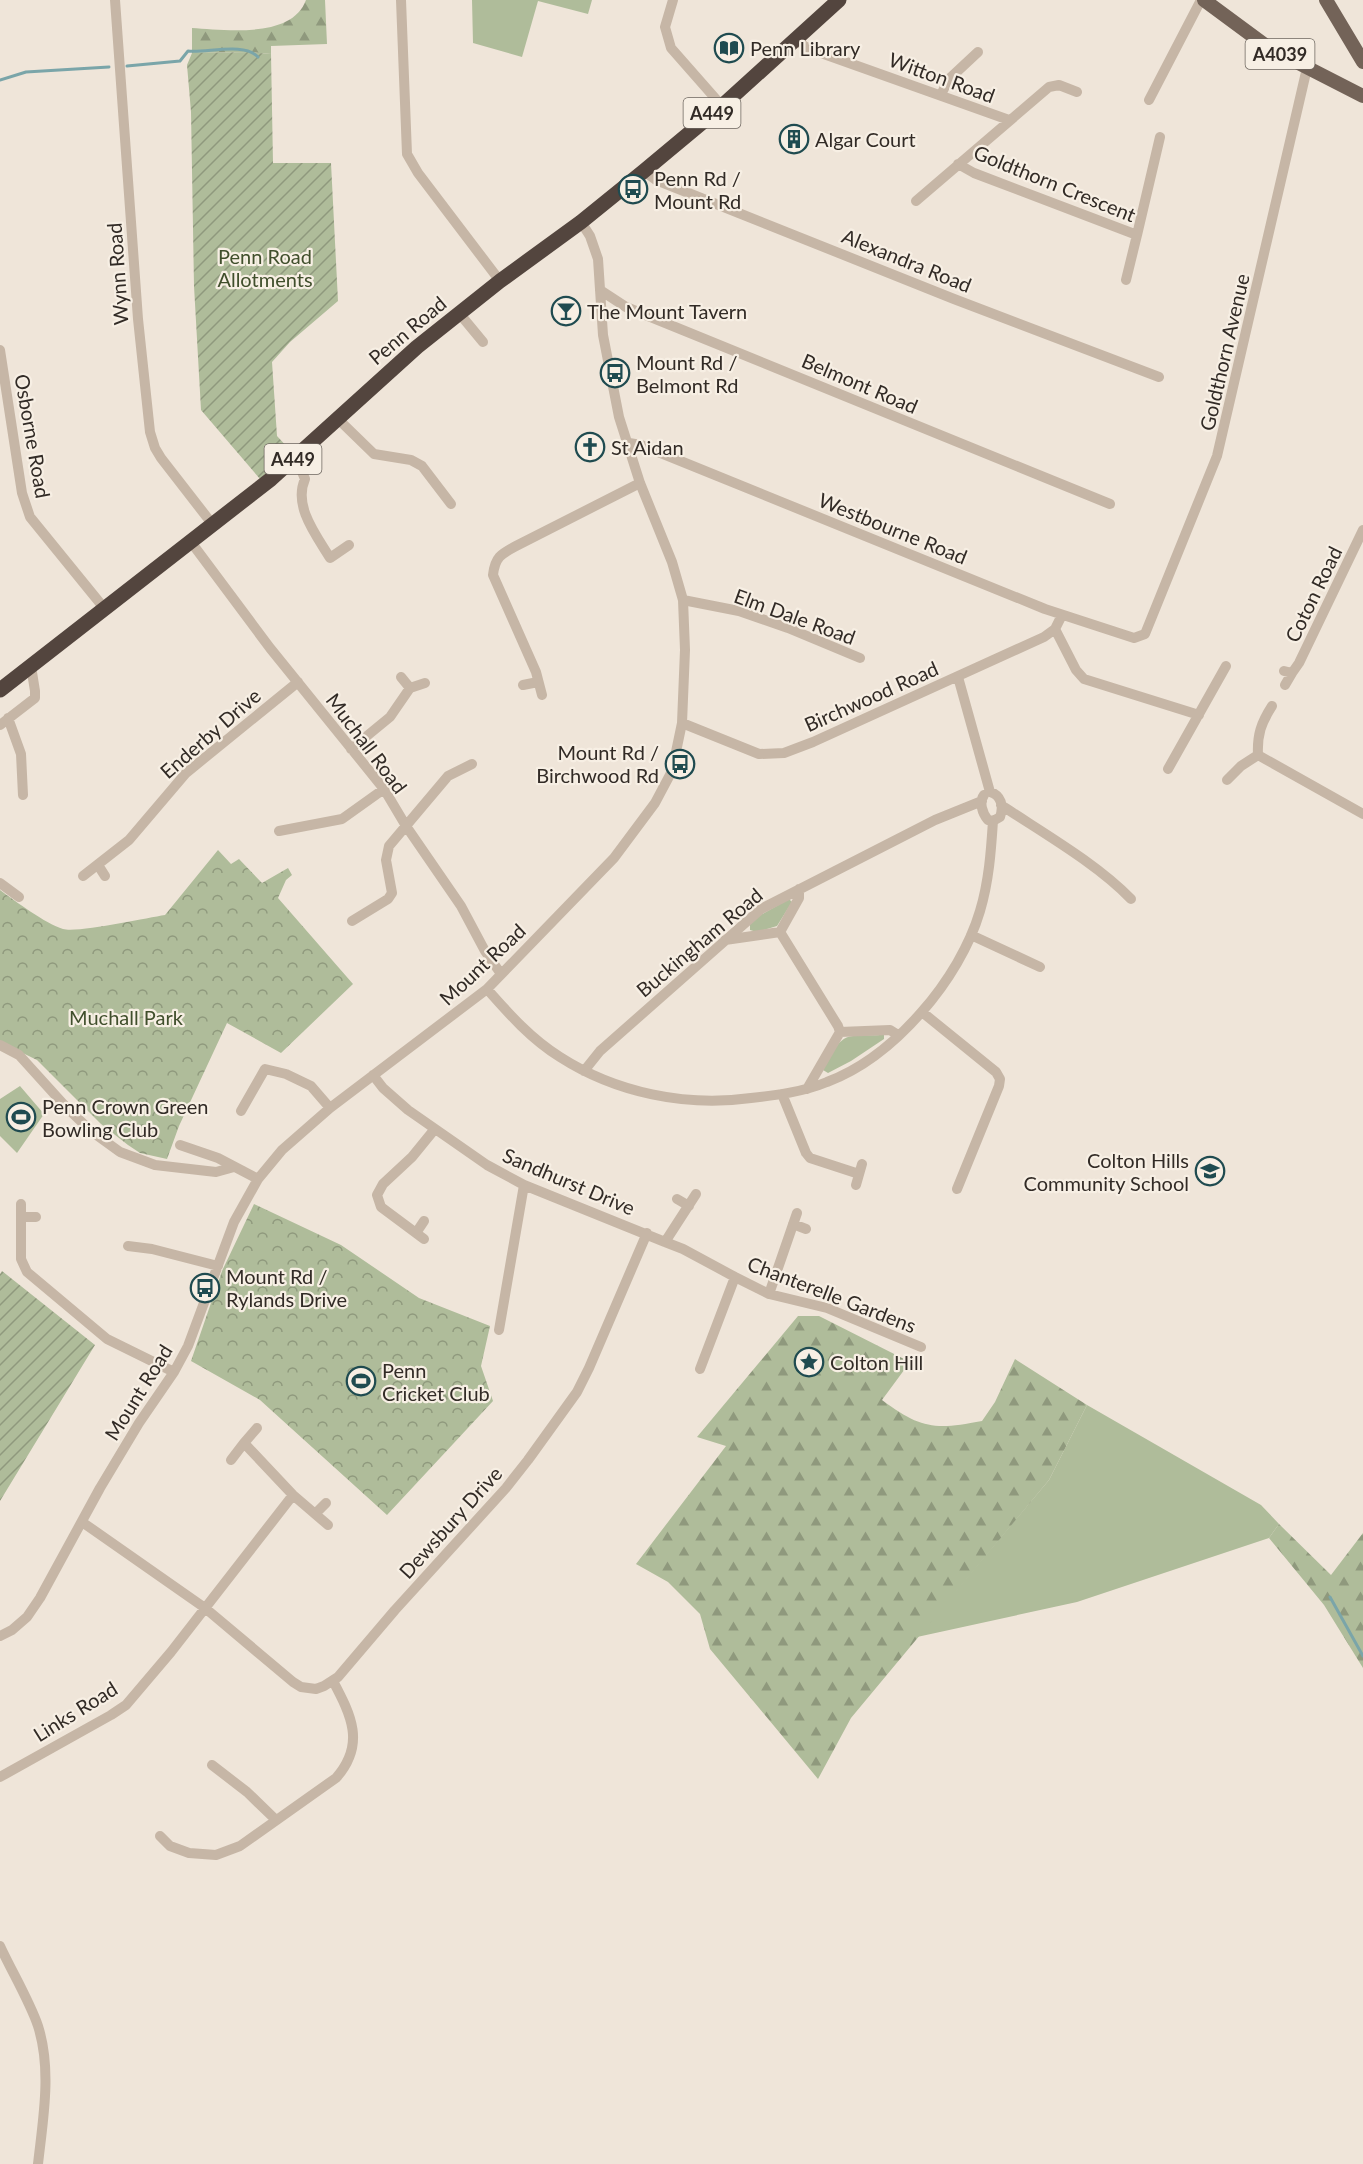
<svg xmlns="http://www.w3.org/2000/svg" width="1363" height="2164" viewBox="0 0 1363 2164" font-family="Lato,sans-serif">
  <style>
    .grass { fill: #afbc9a }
    .forest { fill: url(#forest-firs) }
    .park { fill: url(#park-crowns) }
    .garden { fill: url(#garden-furrows) }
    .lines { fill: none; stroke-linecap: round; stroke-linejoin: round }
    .stream { stroke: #7aa5a9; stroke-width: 3 }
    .minor { stroke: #c6b6a6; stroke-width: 10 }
    .major { stroke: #736358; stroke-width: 14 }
    .highway { stroke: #53453e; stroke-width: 15 }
    .labels { text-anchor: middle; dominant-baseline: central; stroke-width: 4.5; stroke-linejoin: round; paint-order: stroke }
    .shield { fill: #f7efe4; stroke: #6d665f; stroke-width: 1.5 }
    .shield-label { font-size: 18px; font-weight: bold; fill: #322b26 }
    .poi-label { font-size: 20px; fill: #322b26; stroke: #f7efe4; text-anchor: start }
    .street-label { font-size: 20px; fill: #322b26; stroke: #f7efe4 }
    .park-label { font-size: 20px; fill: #404f2c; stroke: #f7efe4 }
  </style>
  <defs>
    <pattern id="forest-firs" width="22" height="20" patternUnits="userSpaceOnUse" patternTransform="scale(1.5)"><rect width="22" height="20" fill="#afbc9a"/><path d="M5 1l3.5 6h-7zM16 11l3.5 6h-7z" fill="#8f997d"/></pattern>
    <pattern id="park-crowns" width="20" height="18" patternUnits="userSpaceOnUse" patternTransform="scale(1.5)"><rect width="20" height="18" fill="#afbc9a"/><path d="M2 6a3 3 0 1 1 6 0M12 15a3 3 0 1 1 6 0" fill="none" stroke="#8f997d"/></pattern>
    <pattern id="garden-furrows" width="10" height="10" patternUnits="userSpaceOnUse" patternTransform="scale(1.5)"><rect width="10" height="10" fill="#afbc9a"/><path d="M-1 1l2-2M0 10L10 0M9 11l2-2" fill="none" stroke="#8f997d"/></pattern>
  </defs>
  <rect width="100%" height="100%" fill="#efe5d9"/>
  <path class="grass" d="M472 0H592L588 14 538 1 522 57 473 43Z
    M789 899 792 902 777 926 757 932 750 930V924L757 917Z
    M884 1035V1039L851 1061 828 1073 823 1070C844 1031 841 1036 884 1035Z
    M20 1086 44 1114 17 1153 0 1136V1099Z
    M1087 1405 1261 1505 1279 1524 1269 1538 1077 1602 917 1637 1049 1480Z"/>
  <path class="forest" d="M306 0H325L327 44 271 46V54L250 52 192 53V28C225 30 292 39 306 0Z
    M798 1316H819L910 1362 882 1400C921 1429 935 1430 982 1421L995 1402 1015 1359 1087 1405 1049 1480 851 1718 818 1779 710 1649 700 1614 668 1582 636 1564 726 1446 697 1437Z
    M1279 1524 1331 1575 1363 1533V1668L1324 1605 1269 1538Z"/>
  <path class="park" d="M218 850 231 864 239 859 262 883 288 868 292 875 286 880 278 898 353 984 281 1053 227 1023 179 1126 167 1159 140 1153 128 1145 101 1124 37 1060 0 1042V890C15 901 46 924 63 929 78 933 146 918 165 915Z
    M254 1204 341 1245 419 1298 490 1326 481 1366 493 1401 387 1515 260 1400 191 1361 222 1271Z"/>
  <path class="garden" d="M250 52 271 54 273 163H331L338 301 290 342 272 362 277 436 290 450 260 479 201 410 194 286 191 112 187 65 192 53Z
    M2 1271 95 1345 0 1501V1274Z"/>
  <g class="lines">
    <path class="stream" d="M127 66 180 61 188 51C207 53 245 42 258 57
      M0 80 26 72 109 67
      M1330 1597 1363 1656"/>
    <path class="minor" d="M115 0 138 319 150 432 155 448 161 458 213 525
      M401 0 407 154 418 173 500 281
      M673 0 665 27 671 48 722 106
      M796 40 806 47 821 53 1009 120
      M941 95 948 80 978 52
      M1149 100 1201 0
      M958 164 974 173 1137 235 1160 137
      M644 171 656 180 954 299 1159 377
      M916 201 1049 87 1059 85 1077 92
      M1126 280 1137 235
      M600 290 626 307 1110 504
      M459 313 483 342
      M0 350 22 493 30 517 104 608
      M338 419 374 454 411 460 422 466 451 504
      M629 443 641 445 1045 609 1134 638 1145 634 1217 456 1307 68
      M296 457 305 479C293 506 316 535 330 558L349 545
      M191 542 270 648 384 789 406 826 461 906 485 951 501 974
      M683 600 739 611 788 628 860 658
      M1055 629 1076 670 1084 679 1199 715
      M1284 671 1292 673 1285 685
      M1292 673 1299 663 1363 530
      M401 677 410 688 425 683
      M958 677 990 792
      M523 685 538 682
      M542 695 536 672 493 575C495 557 501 554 516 546L640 483
      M1272 706C1261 723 1257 735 1258 755L1363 814
      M8 718 21 754 23 795
      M682 723 759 754 784 753 813 742 1044 637 1055 629 1062 615
      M0 725 35 698V691L31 666
      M351 749 390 717 410 688
      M1168 769 1226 666
      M1227 780 1241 766 1258 755
      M990 792C1001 795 1004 806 1000 817L993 821
      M984 795C979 802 982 813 988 820L993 821
      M1001 805C1043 833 1096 863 1131 899
      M279 831 342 819 384 789
      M98 865 105 876
      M83 876 129 840 186 773 298 682
      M0 883 19 897
      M352 921 388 899 392 893 386 860 389 846 448 776 472 764
      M780 932 838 1026 840 1032
      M971 935 1040 967
      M725 940 780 932 799 898V889
      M487 989C509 1014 531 1039 560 1057 616 1093 686 1107 751 1098 777 1095 803 1092 827 1082 894 1057 960 979 980 911 989 881 991 851 993 821
      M922 1012 996 1072 1000 1079 999 1086 957 1189
      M0 1045 19 1055 66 1107 91 1131 120 1152 155 1165 216 1172 234 1167
      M584 1071 600 1051 761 909 935 820 982 801
      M373 1075 383 1088 408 1110 487 1165 524 1185 665 1242 696 1194
      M807 1089 840 1032 890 1030 898 1035
      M782 1094 806 1153 810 1158 859 1174
      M241 1111 265 1069 286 1074 311 1086 330 1108
      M180 1145 218 1158 258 1179
      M856 1185 862 1164
      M677 1199 689 1206
      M21 1204V1259L27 1272 107 1339 174 1372
      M21 1217H36
      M793 1224 806 1229
      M416 1233 424 1221
      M424 1239 381 1207 377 1195 383 1184 412 1157 434 1130
      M665 1242 683 1249 735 1277 769 1294 827 1308 921 1347
      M128 1246 152 1249 218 1266
      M769 1294 797 1213
      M499 1330 524 1185
      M700 1369 735 1277
      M257 1428 244 1443 293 1495 328 1525
      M231 1460 244 1443
      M315 1514 326 1503
      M82 1522 205 1608 293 1682 301 1687 316 1689 324 1686 338 1677 395 1610 506 1488 528 1460 577 1392 589 1368 647 1233
      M0 1636 12 1630 27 1617 40 1598 100 1488 139 1423 174 1372 188 1346 234 1222 258 1179 282 1150 330 1108 487 989 614 858 655 803 672 771 682 723 685 650 683 600 672 562 640 483 619 417 603 335 598 259 590 236 581 222
      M212 1765 247 1792 276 1820
      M0 1777 111 1715 126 1705 171 1652 293 1495
      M160 1836 170 1846 189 1853 216 1855 240 1846 336 1778C366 1744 351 1715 333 1681
      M0 1946C11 1970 30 2002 38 2026 52 2070 43 2119 38 2164"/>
    <path class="major" d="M1204 0 1269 48 1363 96
      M1326 0 1363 62"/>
    <path class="highway" d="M0 690 271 479 417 347 500 281 581 222 644 171 722 106 839 0"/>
  </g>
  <defs>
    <g id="library-ring" transform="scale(1.5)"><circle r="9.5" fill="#f7efe4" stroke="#1f4b50" stroke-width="1.5"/><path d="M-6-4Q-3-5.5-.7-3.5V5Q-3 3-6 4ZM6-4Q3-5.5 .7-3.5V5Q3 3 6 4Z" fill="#1f4b50"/></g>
    <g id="building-ring" transform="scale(1.5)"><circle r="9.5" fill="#f7efe4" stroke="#1f4b50" stroke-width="1.5"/><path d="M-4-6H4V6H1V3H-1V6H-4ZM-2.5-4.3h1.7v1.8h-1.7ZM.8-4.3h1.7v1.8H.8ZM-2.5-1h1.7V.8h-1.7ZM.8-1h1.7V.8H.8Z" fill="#1f4b50"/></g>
    <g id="bus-ring" transform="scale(1.5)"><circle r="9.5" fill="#f7efe4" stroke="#1f4b50" stroke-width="1.5"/><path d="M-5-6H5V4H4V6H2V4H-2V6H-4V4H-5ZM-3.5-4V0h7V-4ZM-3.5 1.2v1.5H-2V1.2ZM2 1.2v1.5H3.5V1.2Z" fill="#1f4b50"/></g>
    <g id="bar-ring" transform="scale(1.5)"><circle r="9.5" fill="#f7efe4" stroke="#1f4b50" stroke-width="1.5"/><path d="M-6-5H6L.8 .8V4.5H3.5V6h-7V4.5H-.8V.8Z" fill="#1f4b50"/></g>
    <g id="church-ring" transform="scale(1.5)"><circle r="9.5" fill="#f7efe4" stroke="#1f4b50" stroke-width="1.5"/><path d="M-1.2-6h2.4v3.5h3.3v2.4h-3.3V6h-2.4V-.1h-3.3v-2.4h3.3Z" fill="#1f4b50"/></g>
    <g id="stadium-ring" transform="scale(1.5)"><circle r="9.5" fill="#f7efe4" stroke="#1f4b50" stroke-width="1.5"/><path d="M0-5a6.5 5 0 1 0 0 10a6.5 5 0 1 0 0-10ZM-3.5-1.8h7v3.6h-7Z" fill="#1f4b50"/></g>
    <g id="school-ring" transform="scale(1.5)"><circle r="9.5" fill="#f7efe4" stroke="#1f4b50" stroke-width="1.5"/><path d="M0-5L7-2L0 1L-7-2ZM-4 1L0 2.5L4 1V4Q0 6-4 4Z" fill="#1f4b50"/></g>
    <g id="sight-ring" transform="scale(1.5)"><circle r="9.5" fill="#f7efe4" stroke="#1f4b50" stroke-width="1.5"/><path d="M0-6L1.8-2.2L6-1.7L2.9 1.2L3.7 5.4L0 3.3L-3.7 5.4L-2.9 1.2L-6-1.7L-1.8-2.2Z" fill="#1f4b50"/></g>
  </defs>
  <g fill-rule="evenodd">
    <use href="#library-ring" x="729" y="48"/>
    <use href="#building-ring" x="794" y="139"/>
    <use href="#bus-ring" x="633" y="189"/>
    <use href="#bar-ring" x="566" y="311"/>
    <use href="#bus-ring" x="615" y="373"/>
    <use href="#church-ring" x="590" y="447"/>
    <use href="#bus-ring" x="680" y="764"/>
    <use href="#stadium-ring" x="21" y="1117"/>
    <use href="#school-ring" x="1210" y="1171"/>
    <use href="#bus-ring" x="205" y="1288"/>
    <use href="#sight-ring" x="809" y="1362"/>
    <use href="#stadium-ring" x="361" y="1381"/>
  </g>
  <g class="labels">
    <g class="shield">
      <rect x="1245.5" y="39" width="69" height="30" rx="4.5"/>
      <rect x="683.5" y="98" width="57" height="30" rx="4.5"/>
      <rect x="264.5" y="444" width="57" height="30" rx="4.5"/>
    </g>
    <g class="shield-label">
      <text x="1280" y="54">A4039</text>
      <text x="712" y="113">A449</text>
      <text x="293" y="459">A449</text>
    </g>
    <g class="poi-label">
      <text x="750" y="48">Penn Library</text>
      <text x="815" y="139">Algar Court</text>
      <text x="654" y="178">Penn Rd /<tspan x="654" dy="23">Mount Rd</tspan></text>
      <text x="587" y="311">The Mount Tavern</text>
      <text x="636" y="362">Mount Rd /<tspan x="636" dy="23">Belmont Rd</tspan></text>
      <text x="611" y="447">St Aidan</text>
      <text x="659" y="752" text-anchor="end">Mount Rd /<tspan x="659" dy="23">Birchwood Rd</tspan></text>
      <text x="42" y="1106">Penn Crown Green<tspan x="42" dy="23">Bowling Club</tspan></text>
      <text x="1189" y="1160" text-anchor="end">Colton Hills<tspan x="1189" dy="23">Community School</tspan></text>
      <text x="226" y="1276">Mount Rd /<tspan x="226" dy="23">Rylands Drive</tspan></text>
      <text x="830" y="1362">Colton Hill</text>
      <text x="382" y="1370">Penn<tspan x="382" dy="23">Cricket Club</tspan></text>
    </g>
    <g class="street-label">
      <text transform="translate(942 77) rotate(20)">Witton Road</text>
      <text transform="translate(1055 183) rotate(22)">Goldthorn Crescent</text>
      <text transform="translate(907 260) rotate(22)">Alexandra Road</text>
      <text transform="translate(117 274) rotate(-94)">Wynn Road</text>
      <text transform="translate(407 330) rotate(-40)">Penn Road</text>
      <text transform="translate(1224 352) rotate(-77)">Goldthorn Avenue</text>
      <text transform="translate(860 383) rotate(23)">Belmont Road</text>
      <text transform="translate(33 436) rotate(80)">Osborne Road</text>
      <text transform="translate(893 528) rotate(22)">Westbourne Road</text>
      <text transform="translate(1313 594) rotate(-64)">Coton Road</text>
      <text transform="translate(795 616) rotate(20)">Elm Dale Road</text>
      <text transform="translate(871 696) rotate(-24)">Birchwood Road</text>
      <text transform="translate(210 733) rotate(-41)">Enderby Drive</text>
      <text transform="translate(367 743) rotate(53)">Muchall Road</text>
      <text transform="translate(699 942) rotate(-40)">Buckingham Road</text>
      <text transform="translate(482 964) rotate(-43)">Mount Road</text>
      <text transform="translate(569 1181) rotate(23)">Sandhurst Drive</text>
      <text transform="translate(832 1294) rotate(21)">Chanterelle Gardens</text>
      <text transform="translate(138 1392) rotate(-58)">Mount Road</text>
      <text transform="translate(450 1522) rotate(-48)">Dewsbury Drive</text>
      <text transform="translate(75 1711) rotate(-32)">Links Road</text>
    </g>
    <g class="park-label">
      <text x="265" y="256">Penn Road<tspan x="265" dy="23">Allotments</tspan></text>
      <text x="126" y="1017">Muchall Park</text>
    </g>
  </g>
</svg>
